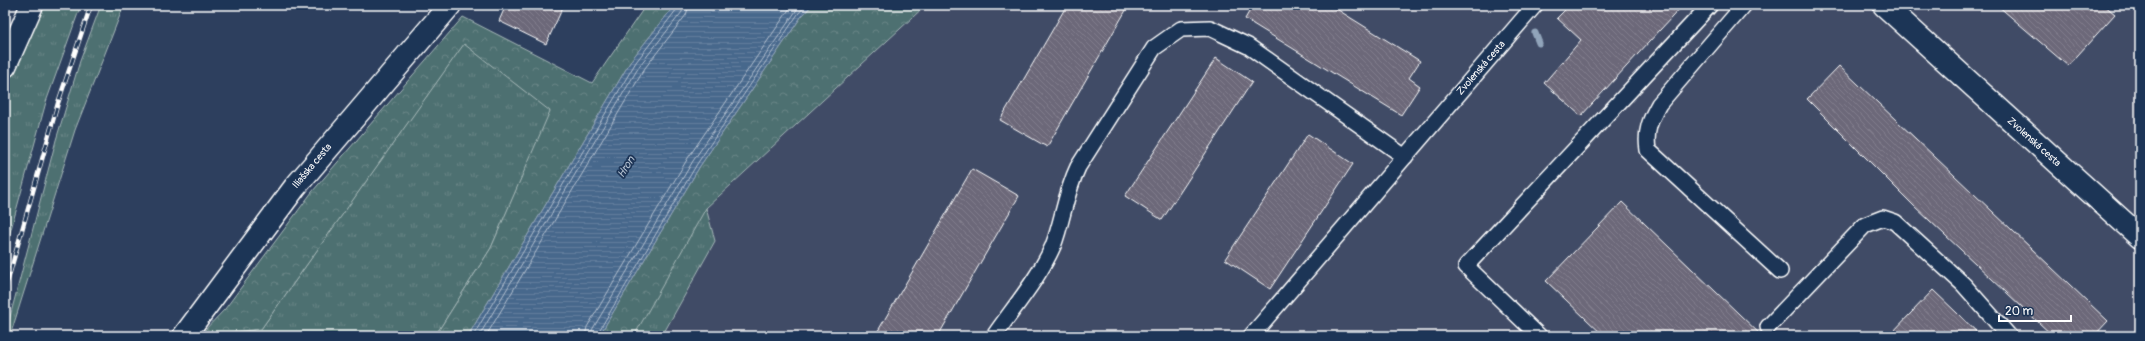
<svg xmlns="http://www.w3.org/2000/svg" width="2145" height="341" viewBox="0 0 2145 341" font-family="Pangolin,sans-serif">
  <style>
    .built { fill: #404b66 }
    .grass { fill: url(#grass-tufts); stroke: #a6b8b8 }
    .forest { fill: url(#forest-crowns); stroke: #a6b8b8 }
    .water { fill: url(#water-rules); stroke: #91a4ba }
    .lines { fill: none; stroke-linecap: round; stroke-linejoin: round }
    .shore { stroke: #b5c2d1; stroke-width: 1 }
    .stream { stroke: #91a4ba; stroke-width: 7 }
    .building { fill: url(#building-back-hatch); stroke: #fff }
    .service-casing { stroke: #fff; stroke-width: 18 }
    .minor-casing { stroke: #fff; stroke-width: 25 }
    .service { stroke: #1d3557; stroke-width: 15 }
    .minor { stroke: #1d3557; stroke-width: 22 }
    .rail-casing { stroke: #fff; stroke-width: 4.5 }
    .rail { stroke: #1d3557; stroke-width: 3; stroke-dasharray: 9; stroke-linecap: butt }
    .labels { text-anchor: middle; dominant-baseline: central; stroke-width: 3.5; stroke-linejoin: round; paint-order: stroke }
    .street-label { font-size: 10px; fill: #fff; stroke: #1d3557 }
    .water-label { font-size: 11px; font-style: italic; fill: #b5c2d1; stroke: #1d3557 }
  </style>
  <defs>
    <pattern id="grass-tufts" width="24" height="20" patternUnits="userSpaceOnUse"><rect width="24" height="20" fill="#4e7071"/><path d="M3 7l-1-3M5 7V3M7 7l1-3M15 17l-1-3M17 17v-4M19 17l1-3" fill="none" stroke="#698586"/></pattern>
    <pattern id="forest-crowns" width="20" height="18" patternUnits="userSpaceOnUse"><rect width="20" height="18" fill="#4e7071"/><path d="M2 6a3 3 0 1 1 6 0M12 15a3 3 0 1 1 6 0" fill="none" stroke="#698586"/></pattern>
    <pattern id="water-rules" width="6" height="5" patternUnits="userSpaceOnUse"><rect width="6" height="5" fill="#47678c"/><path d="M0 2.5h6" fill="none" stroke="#637e9d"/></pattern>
    <pattern id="building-back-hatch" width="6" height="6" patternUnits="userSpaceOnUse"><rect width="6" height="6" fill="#6c6779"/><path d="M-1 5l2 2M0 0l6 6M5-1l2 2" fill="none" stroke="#827e8d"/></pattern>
  </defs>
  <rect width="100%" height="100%" fill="#2d3f5e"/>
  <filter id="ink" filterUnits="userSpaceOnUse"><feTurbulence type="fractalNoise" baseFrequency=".025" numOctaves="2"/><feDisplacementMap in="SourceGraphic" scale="8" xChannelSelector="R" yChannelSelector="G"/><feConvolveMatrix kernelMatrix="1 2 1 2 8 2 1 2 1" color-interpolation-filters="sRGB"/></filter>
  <g filter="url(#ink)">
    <path class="built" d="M926 5H2140V336H662L715 241 706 208Z"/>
    <path class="grass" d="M41 5H81L46 102 5 251V90L28 32Z
      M101 5H124L75 130 10 336H5L56 140 80 61Z
      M464 43 551 111 491 248 435 336H199L261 329Z
      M706 208 715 241 662 336H599Z"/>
    <path class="forest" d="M646 5H675L632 59 468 336H435L491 248 550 111 464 44 261 329 199 336 225 309 312 192 463 17 592 83Z
      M812 5H926L706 208 634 336H599L700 166 801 17Z"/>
    <path class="water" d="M675 5H812L801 17 700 166 599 336H468L632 59Z"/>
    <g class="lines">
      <path class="shore" d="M473 336 636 62 677 9 678 5
        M479 336 640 65 682 12 683 5
        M486 336 645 68 686 15 689 5
        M585 336 587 327 688 158 792 5
        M591 336 592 330 693 161 800 5
        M596 336 697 164 798 14 806 5"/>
      <path class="stream" d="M1535 33 1539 43"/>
    </g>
    <path class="building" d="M506 5H564L546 44 499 21Z
      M1067 5H1129L1047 147 1000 120Z
      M1253 5H1330L1420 61 1409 78 1420 86 1401 115 1245 19Z
      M1570 5H1683L1581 116 1544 83 1581 40 1557 18Z
      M1997 5H2104L2115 14 2068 66Z
      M1216 58 1252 82 1162 220 1125 196Z
      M1839 66 2108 321 2094 336H2053L1914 206 1807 99Z
      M1308 134 1353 164 1270 289 1225 259Z
      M972 169 1019 196 938 336H875Z
      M1622 202 1762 336H1604L1546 281Z
      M1933 290 1981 336H1889Z"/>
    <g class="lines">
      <g class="service-casing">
        <path id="service" d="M1744 5 1659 104C1650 120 1645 131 1648 150L1780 271
          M1768 327 1865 225 1883 218 1895 222 1963 284 2009 336
          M994 336C1014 307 1039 278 1053 246 1063 220 1065 194 1078 167L1154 48 1181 29 1210 28 1248 46 1405 157
          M1251 336 1535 5
          M1539 336 1466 266 1710 5"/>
      </g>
      <g class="minor-casing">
        <path id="minor" d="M1884 5 2140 237
          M5 66 32 5
          M184 336 295 187 450 5"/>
      </g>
      <use href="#service" class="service"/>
      <use href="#minor" class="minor"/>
      <g class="rail-casing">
        <path id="rail" d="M5 290 58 103 91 5"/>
      </g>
      <use href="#rail" class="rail"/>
    </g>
  </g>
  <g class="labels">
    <g class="street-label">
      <text transform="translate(1481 68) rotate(-49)">Zvolenská cesta</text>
      <text transform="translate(2034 142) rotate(42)">Zvolenská cesta</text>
      <text transform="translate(312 166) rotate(-50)">Iliašska cesta</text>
    </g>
    <g class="water-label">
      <text transform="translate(626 167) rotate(-58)">Hron</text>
    </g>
  </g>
  <rect width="2145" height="341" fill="none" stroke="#1d3557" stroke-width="20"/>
  <rect x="10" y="10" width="2125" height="321" fill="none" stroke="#fff" stroke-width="1.5" filter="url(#ink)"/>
  <path d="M1999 315v6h72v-6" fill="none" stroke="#ffffff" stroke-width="2"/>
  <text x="2005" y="315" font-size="12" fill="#ffffff" stroke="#1d3557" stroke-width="3" paint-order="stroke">20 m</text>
</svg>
